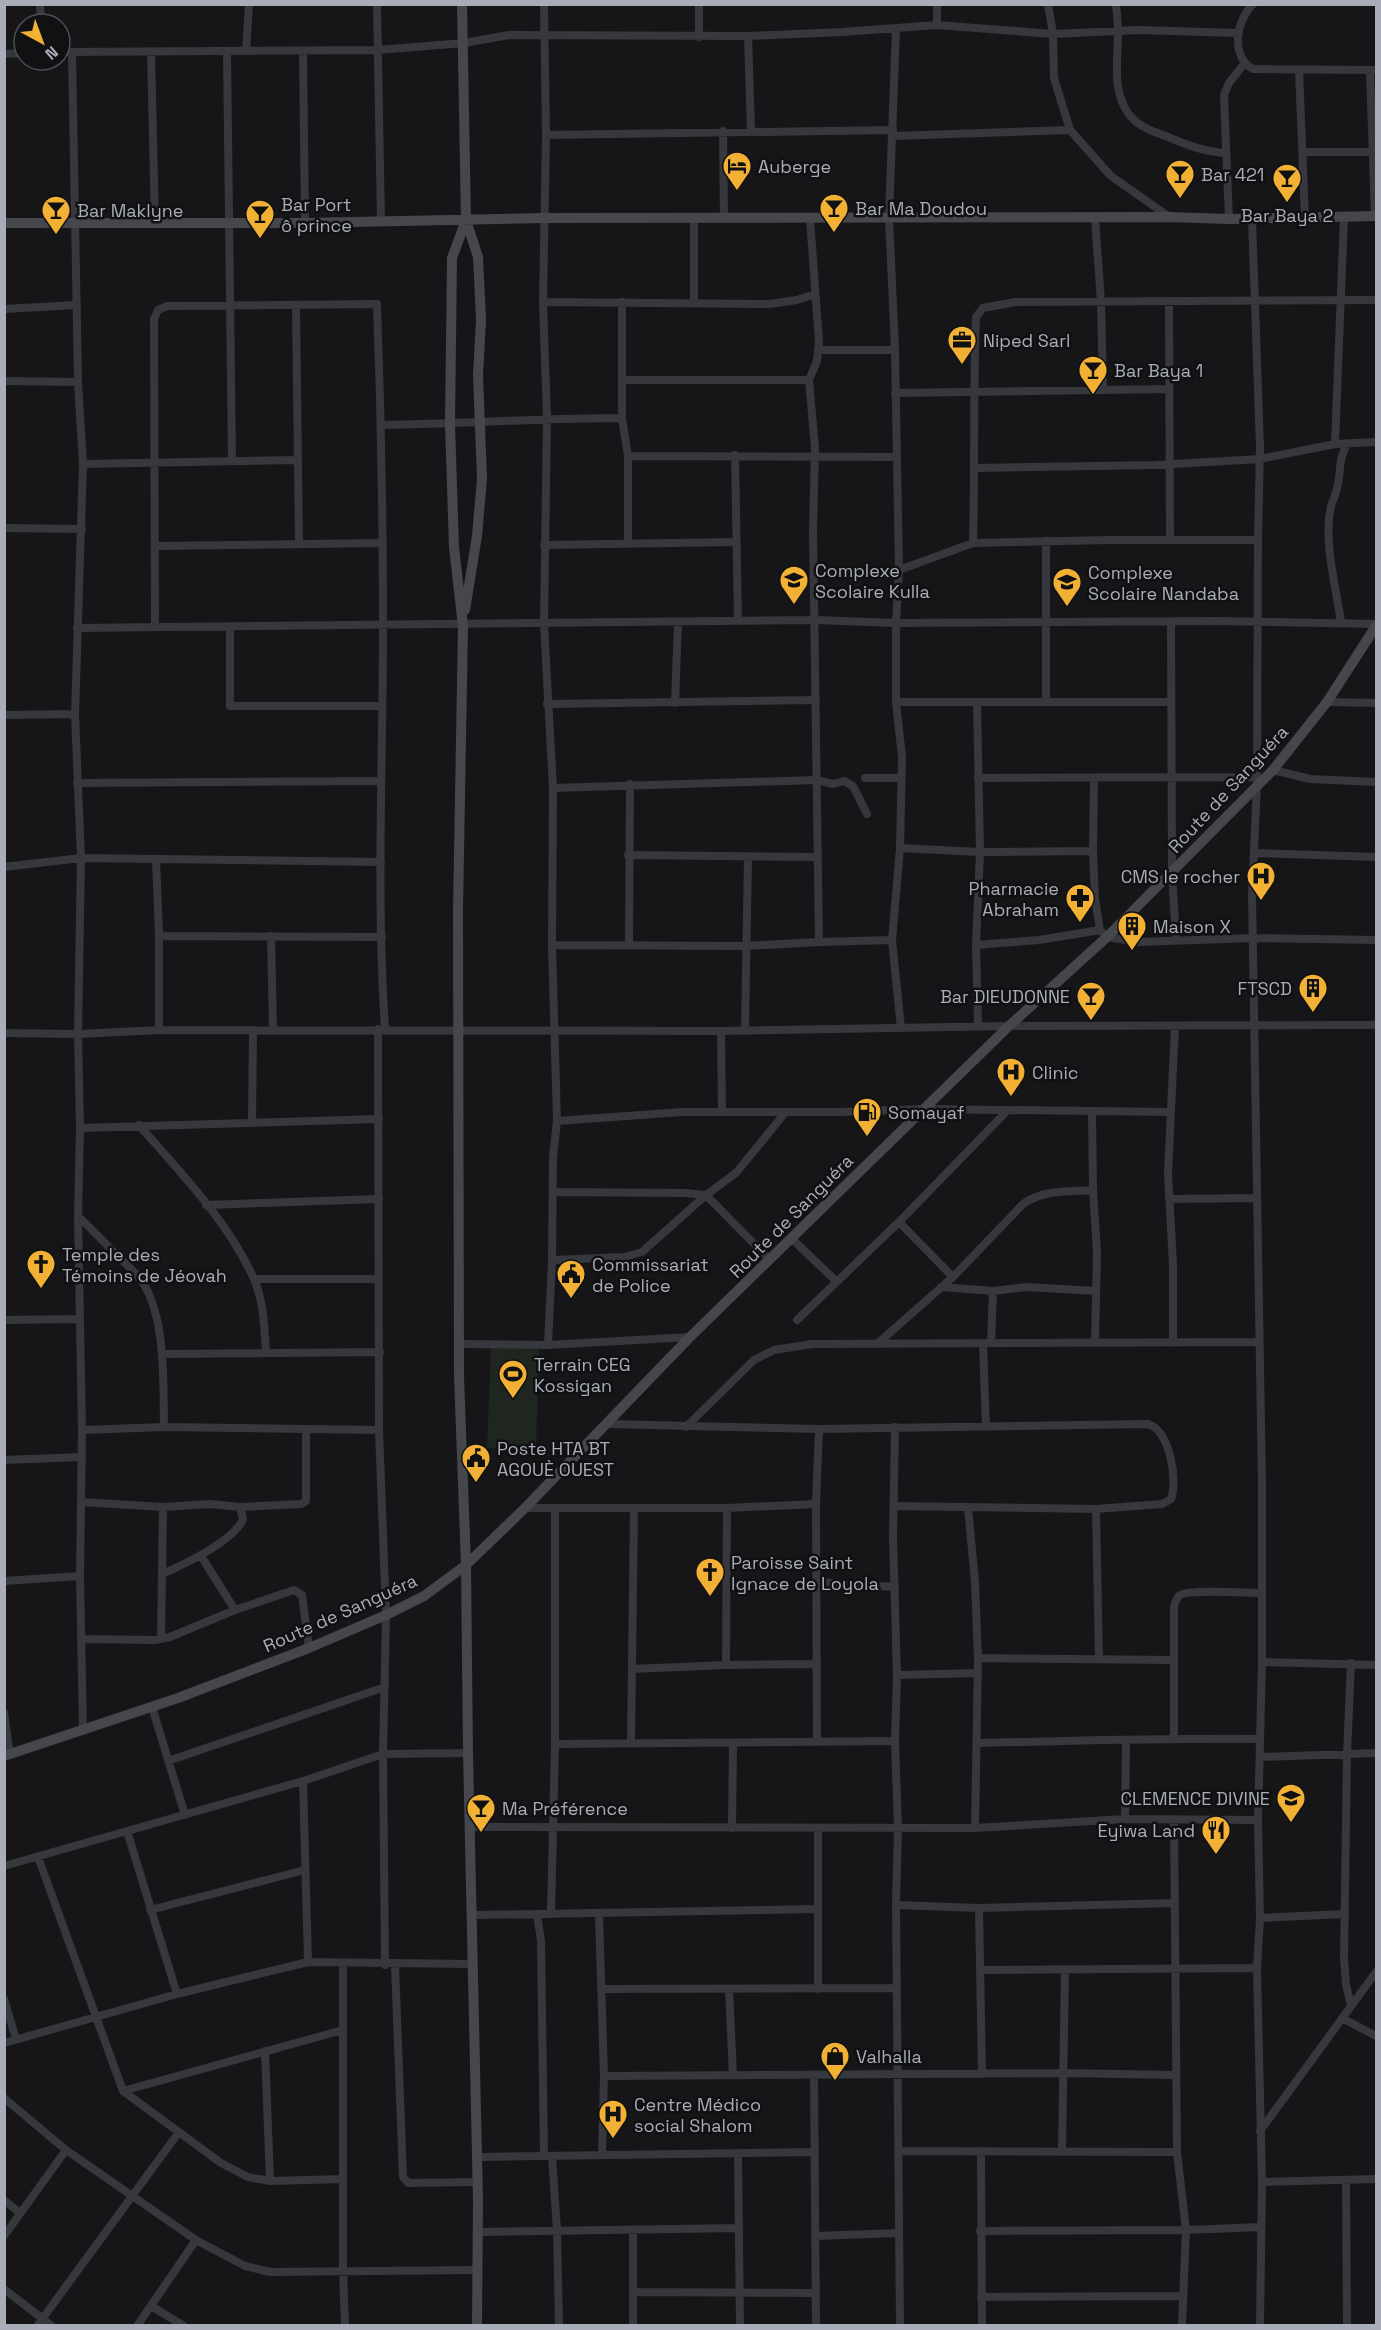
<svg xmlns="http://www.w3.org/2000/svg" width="1381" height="2330" viewBox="0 0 1381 2330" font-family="'Space Grotesk',sans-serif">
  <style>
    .pitch { fill: #1e261f }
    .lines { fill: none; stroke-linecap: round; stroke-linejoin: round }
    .street { stroke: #37383d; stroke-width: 8 }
    .secondary { stroke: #45474d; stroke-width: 10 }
    .labels { text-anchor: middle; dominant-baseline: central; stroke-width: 5; stroke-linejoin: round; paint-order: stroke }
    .poi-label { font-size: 18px; fill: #a8adb8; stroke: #111113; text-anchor: start }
    .street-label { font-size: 18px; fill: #a8adb8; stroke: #111113 }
  </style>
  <rect width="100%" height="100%" fill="#161618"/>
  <path class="pitch" d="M491 1348 539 1349 536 1450 487 1448Z"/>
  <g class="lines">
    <path class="street" d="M40 4 41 24
      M377 4 381 222
      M544 4 546 135 543 302 547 418 544 624 553 788 552 945 557 1121 553 1157 552 1260 548 1345
      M699 4V37
      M937 4V25
      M1048 4 1053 34 1054 78 1070 130 1111 176 1168 216
      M1116 4C1117 14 1118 23 1118 32 1118 61 1110 98 1135 121 1144 129 1157 133 1168 137 1187 145 1205 152 1226 153
      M1253 4C1236 21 1230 56 1253 69L1376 70
      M896 28 889 217 895 350 899 570 896 623V702L902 757 900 848 892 940 901 1028
      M748 36 751 131
      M246 51 249 4
      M303 51 305 223
      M60 52 377 50 464 43 509 35 748 36 842 32 937 25 1053 34 1138 30 1238 33
      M72 52 78 382 83 464 75 714 81 858 78 1034 80 1128 78 1216 82 1430 80 1576 83 1731
      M151 52 155 223
      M227 52 232 461
      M4 54 24 53
      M1299 70 1305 219
      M1370 70 1375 216
      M723 131 724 218
      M546 135 893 130
      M893 136 1070 130
      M1303 152H1376
      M1095 218 1101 302 1103 390
      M810 219 819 342 817 361 809 380 815 448 813 531 819 942
      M1229 219 1224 95 1229 83 1244 64
      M1252 219 1260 447 1258 540 1257 785 1252 894 1262 1484V1662L1258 1820 1260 1918 1257 1968 1262 2182 1260 2326
      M1169 301 1170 540
      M543 302 769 304 797 300 815 294
      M622 302V418L628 456V543
      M694 302V218
      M296 306 299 543
      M4 309 77 305
      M818 350H895
      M622 380H809
      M4 381 78 382
      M895 393 1169 389
      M381 425C462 424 541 418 622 418
      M1335 444 1344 217
      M735 455 738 621
      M628 456 896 457
      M83 464 298 460
      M975 468 1156 465 1260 459 1335 444 1376 442
      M4 528 82 529
      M973 543C975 468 973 393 976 317L983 308 1015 302 1376 300
      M544 545 736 542
      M155 546 381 543
      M899 570 973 543 1110 540H1258
      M1171 622 1172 873 1176 940
      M1341 622C1336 587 1323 541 1331 506 1333 500 1336 494 1337 488 1342 470 1337 463 1347 444
      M155 627 154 319 158 310 167 306 377 304C381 411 383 519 383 626 383 760 376 895 385 1029
      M230 627V706H381
      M77 628 816 620 896 623 1214 621 1376 624
      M1046 701V541
      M896 702H1171
      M977 702 980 852 976 945 978 1027
      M1327 702 1376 703
      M675 703 678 622
      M547 704 816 700
      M4 715 75 714
      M1273 770 1310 779 1376 782
      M865 778H901
      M978 778 1257 777
      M1094 778 1093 851 1095 898 1100 930 1107 937 1138 942 1254 938 1376 940
      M77 783 381 781
      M553 788 817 780 833 784 844 781 853 786 867 814
      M900 848 980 852 1093 851
      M1255 853 1376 857
      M628 855 817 857
      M156 859 159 936V1030
      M4 867 81 858 381 862
      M159 936 382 937
      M271 936 273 1030
      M552 945 746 946 819 942 892 940
      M629 945 630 784
      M976 945 1039 940 1100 930
      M378 1029 379 1430 386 1615 383 1754 385 1965
      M745 1030 748 857
      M721 1031 722 1112
      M4 1033 78 1034 159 1030 721 1031 1009 1026 1376 1025
      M1092 1112 1093 1190 1097 1253 1095 1342
      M557 1121 682 1112H840L924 1109 1171 1112
      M252 1122 253 1030
      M139 1125C180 1172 228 1221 254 1279 264 1302 264 1327 266 1351
      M80 1128 379 1119
      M554 1192 685 1193 706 1195 770 1260
      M1169 1199 1257 1198
      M206 1205 379 1199
      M78 1216 137 1275C167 1309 163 1383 164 1427
      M899 1222 953 1277
      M792 1239 836 1281
      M552 1260 624 1257 642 1252 706 1195 736 1173 785 1113
      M254 1279H379
      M941 1287 993 1291 1026 1287 1096 1291
      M4 1320 80 1319
      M797 1320 899 1222 1007 1111
      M991 1343 993 1291
      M1173 1343V1265L1168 1173 1175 1026
      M459 1344 548 1345 690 1337
      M877 1344 953 1277 1023 1204C1044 1189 1069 1192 1093 1190
      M983 1344 986 1427
      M163 1354 380 1352
      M607 1424 819 1429 1148 1424C1170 1431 1178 1480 1171 1499L1162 1504 1096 1509 894 1506
      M686 1427 754 1360 774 1350 812 1344 1259 1342
      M895 1427 893 1538 897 1675 895 1741
      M82 1430 164 1427 379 1430
      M4 1460 82 1457
      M81 1502 163 1507 210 1504 240 1507 301 1504 306 1501V1429
      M968 1507 975 1582 978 1658 975 1828
      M525 1508H727L816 1504
      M1096 1509 1099 1659
      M201 1556 235 1610
      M162 1574C183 1565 234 1541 243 1519L240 1507
      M4 1581 80 1576
      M816 1582 895 1587
      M81 1639 155 1640 170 1637 235 1610 294 1590 302 1595 309 1648
      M161 1639 163 1507
      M978 1658 1174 1660
      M1262 1662 1376 1665
      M1351 1663 1347 1754 1344 1959 1346 1985 1351 2005
      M726 1665 727 1508
      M632 1669 726 1665 817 1664
      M897 1675 978 1673
      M152 1707 185 1815
      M4 1713 10 1755
      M1174 1738V1607C1175 1602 1176 1598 1180 1595 1192 1589 1246 1593 1262 1593
      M817 1741 816 1504 819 1429
      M631 1743 634 1508
      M978 1743C1072 1741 1166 1738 1260 1739
      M555 1744 895 1741 898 1828 896 1905 900 2326
      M1260 1757 1376 1753
      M168 1761 385 1687
      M303 1781 308 1962
      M1125 1819 1126 1741
      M1174 1819 1177 2152 1186 2230 1182 2326
      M470 1827 975 1828 1125 1819 1258 1820
      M732 1828 733 1743
      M818 1828V1989
      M127 1831 177 1994
      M38 1857 123 2091 221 2163 248 2177 270 2181 343 2179
      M4 1866 303 1781 383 1754 468 1753
      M896 1905 979 1908 1175 1903
      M979 1908 982 2074
      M150 1910 305 1870
      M599 1913 604 2076 602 2155
      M537 1914 541 1941 544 2156
      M551 1914 555 1744V1508
      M472 1915 818 1909
      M1260 1918 1345 1914
      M343 1964V2270L345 2326
      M395 1965 403 2177 408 2183 478 2182
      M980 1970 1257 1968
      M601 1989 897 1988
      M729 1989 733 2075
      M4 1999 16 2039
      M1342 2018 1376 2036
      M4 2043 177 1994 308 1962 473 1964
      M265 2051 270 2181
      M814 2075 816 2326
      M604 2076 1062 2073 1175 2075
      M123 2091 343 2030
      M4 2098 66 2150 196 2240 245 2266 270 2272 477 2270
      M1260 2131 1376 1972
      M898 2151 1177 2152
      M981 2151 982 2326
      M1062 2151 1065 1970
      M738 2154 740 2326
      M552 2156 557 2230 559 2326
      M477 2157 815 2152
      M1346 2180 1347 2326
      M1262 2182 1376 2179
      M4 2200 20 2213
      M980 2231 1186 2230 1261 2227
      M478 2232 739 2228
      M4 2236 66 2150
      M815 2236 899 2233
      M4 2289 52 2326
      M633 2292 815 2293
      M981 2297 1182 2296
      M151 2306 184 2326
      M37 2326 179 2132
      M137 2326 196 2240
      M633 2326V2231"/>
    <path class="secondary" d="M462 4 466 220 478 257 481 320 478 375 482 478 477 536 465 610
      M466 220 452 258 450 424 454 547 463 626 458 910 459 1376 466 1565 468 1753 478 2200 477 2326
      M4 223H305L544 218 1169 217 1229 219 1376 216
      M4 1756 178 1698 309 1648 386 1615 424 1596 466 1565 525 1508 690 1337 1009 1026 1107 937 1273 770 1327 702 1376 626"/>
  </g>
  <defs>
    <g id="hotel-pin" transform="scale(1.5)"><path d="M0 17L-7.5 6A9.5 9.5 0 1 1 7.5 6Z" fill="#f2b134" stroke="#111113"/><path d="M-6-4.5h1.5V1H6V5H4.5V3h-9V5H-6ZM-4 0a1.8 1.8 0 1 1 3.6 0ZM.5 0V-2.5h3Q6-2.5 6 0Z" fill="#111"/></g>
    <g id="bar-pin" transform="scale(1.5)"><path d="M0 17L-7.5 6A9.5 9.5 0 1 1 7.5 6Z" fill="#f2b134" stroke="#111113"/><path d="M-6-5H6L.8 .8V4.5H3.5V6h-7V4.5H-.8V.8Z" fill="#111"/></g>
    <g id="office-pin" transform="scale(1.5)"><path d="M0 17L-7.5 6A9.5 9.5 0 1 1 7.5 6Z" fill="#f2b134" stroke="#111113"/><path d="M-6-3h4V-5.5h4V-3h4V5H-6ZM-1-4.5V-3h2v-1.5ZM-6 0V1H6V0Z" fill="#111"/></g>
    <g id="school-pin" transform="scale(1.5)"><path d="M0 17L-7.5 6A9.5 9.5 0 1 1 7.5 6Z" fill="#f2b134" stroke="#111113"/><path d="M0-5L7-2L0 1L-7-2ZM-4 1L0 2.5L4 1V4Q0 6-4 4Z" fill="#111"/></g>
    <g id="hospital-pin" transform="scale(1.5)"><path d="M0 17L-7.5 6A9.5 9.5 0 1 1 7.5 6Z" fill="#f2b134" stroke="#111113"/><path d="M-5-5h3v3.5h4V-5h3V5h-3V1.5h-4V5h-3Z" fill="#111"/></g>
    <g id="pharmacy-pin" transform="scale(1.5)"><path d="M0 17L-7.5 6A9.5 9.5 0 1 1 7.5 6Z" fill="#f2b134" stroke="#111113"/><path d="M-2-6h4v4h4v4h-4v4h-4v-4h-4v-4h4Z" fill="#111"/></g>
    <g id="building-pin" transform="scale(1.5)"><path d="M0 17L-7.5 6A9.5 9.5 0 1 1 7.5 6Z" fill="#f2b134" stroke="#111113"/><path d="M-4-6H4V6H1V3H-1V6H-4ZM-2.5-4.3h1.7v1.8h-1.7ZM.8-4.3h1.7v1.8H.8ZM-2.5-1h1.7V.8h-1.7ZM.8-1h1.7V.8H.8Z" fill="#111"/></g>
    <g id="fuel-pin" transform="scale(1.5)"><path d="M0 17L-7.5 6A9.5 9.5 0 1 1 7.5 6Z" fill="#f2b134" stroke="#111113"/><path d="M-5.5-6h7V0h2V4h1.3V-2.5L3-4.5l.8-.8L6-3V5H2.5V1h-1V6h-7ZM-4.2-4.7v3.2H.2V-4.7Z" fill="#111"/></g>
    <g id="church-pin" transform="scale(1.5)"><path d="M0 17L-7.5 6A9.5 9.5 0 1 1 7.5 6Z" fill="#f2b134" stroke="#111113"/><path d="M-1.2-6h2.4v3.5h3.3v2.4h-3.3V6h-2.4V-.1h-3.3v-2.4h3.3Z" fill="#111"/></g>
    <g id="civic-pin" transform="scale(1.5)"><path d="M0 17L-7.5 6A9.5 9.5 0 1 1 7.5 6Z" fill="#f2b134" stroke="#111113"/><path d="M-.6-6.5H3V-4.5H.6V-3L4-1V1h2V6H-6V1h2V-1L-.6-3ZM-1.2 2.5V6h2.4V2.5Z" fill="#111"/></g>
    <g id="stadium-pin" transform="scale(1.5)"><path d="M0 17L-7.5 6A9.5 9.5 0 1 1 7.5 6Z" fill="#f2b134" stroke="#111113"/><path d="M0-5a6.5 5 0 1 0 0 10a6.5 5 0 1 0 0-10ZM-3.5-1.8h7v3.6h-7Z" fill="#111"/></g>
    <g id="restaurant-pin" transform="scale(1.5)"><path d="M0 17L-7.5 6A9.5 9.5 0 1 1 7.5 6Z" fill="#f2b134" stroke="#111113"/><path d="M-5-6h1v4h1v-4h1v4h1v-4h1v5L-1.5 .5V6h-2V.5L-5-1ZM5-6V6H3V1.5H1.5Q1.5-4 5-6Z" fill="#111"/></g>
    <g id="shop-pin" transform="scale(1.5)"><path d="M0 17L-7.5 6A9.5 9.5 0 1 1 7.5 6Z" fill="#f2b134" stroke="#111113"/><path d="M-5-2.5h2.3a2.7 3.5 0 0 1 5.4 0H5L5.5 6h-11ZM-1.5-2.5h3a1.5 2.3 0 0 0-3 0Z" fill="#111"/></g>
  </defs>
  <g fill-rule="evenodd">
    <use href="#hotel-pin" x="737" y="166"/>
    <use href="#bar-pin" x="1180" y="174"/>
    <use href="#bar-pin" x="1287" y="178"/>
    <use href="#bar-pin" x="834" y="208"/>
    <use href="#bar-pin" x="56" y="210"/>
    <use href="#bar-pin" x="260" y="214"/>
    <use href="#office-pin" x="962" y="340"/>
    <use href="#bar-pin" x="1093" y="370"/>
    <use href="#school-pin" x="794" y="580"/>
    <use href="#school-pin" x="1067" y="582"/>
    <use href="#hospital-pin" x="1261" y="876"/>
    <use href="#pharmacy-pin" x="1080" y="898"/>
    <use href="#building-pin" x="1132" y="926"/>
    <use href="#building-pin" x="1313" y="988"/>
    <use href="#bar-pin" x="1091" y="996"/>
    <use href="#hospital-pin" x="1011" y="1072"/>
    <use href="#fuel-pin" x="867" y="1112"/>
    <use href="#church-pin" x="41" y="1264"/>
    <use href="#civic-pin" x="571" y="1274"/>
    <use href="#stadium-pin" x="513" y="1374"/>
    <use href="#civic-pin" x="476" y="1458"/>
    <use href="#church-pin" x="710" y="1572"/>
    <use href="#school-pin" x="1291" y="1798"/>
    <use href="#bar-pin" x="481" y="1808"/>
    <use href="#restaurant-pin" x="1216" y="1830"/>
    <use href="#shop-pin" x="835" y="2056"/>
    <use href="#hospital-pin" x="613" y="2114"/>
  </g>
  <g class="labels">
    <g class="poi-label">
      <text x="758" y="166">Auberge</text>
      <text x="1201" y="174">Bar 421</text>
      <text x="281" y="204">Bar Port<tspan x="281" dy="21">ô prince</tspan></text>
      <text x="855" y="208">Bar Ma Doudou</text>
      <text x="77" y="210">Bar Maklyne</text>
      <text x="1287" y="215" text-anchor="middle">Bar Baya 2</text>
      <text x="983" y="340">Niped Sarl</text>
      <text x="1114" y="370">Bar Baya 1</text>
      <text x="815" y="570">Complexe<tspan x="815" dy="21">Scolaire Kulla</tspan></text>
      <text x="1088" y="572">Complexe<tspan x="1088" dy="21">Scolaire Nandaba</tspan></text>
      <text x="1240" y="876" text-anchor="end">CMS le rocher</text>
      <text x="1059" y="888" text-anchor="end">Pharmacie<tspan x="1059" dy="21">Abraham</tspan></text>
      <text x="1153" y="926">Maison X</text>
      <text x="1292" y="988" text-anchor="end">FTSCD</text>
      <text x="1070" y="996" text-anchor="end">Bar DIEUDONNE</text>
      <text x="1032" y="1072">Clinic</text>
      <text x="888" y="1112">Somayaf</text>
      <text x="62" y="1254">Temple des<tspan x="62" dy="21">Témoins de Jéovah</tspan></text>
      <text x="592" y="1264">Commissariat<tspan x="592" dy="21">de Police</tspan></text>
      <text x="534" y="1364">Terrain CEG<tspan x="534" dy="21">Kossigan</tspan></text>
      <text x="497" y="1448">Poste HTA BT<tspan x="497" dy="21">AGOUÈ OUEST</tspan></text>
      <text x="731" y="1562">Paroisse Saint<tspan x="731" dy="21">Ignace de Loyola</tspan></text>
      <text x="1270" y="1798" text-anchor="end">CLEMENCE DIVINE</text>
      <text x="502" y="1808">Ma Préférence</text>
      <text x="1195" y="1830" text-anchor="end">Eyiwa Land</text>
      <text x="856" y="2056">Valhalla</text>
      <text x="634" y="2104">Centre Médico<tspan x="634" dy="21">social Shalom</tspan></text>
    </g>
    <g class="street-label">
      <text transform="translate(1228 789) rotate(-47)">Route de Sanguéra</text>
      <text transform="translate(791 1216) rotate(-45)">Route de Sanguéra</text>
      <text transform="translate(340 1613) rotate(-24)">Route de Sanguéra</text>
    </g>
  </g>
  <rect width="1381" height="2330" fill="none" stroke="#a8adb8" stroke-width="12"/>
  <g transform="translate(42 42) rotate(139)"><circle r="28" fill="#111113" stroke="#4d4f55" stroke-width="1.5"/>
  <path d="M0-4.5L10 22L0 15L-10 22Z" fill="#f2b134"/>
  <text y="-9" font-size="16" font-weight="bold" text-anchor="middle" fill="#a8adb8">N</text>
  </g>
</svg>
